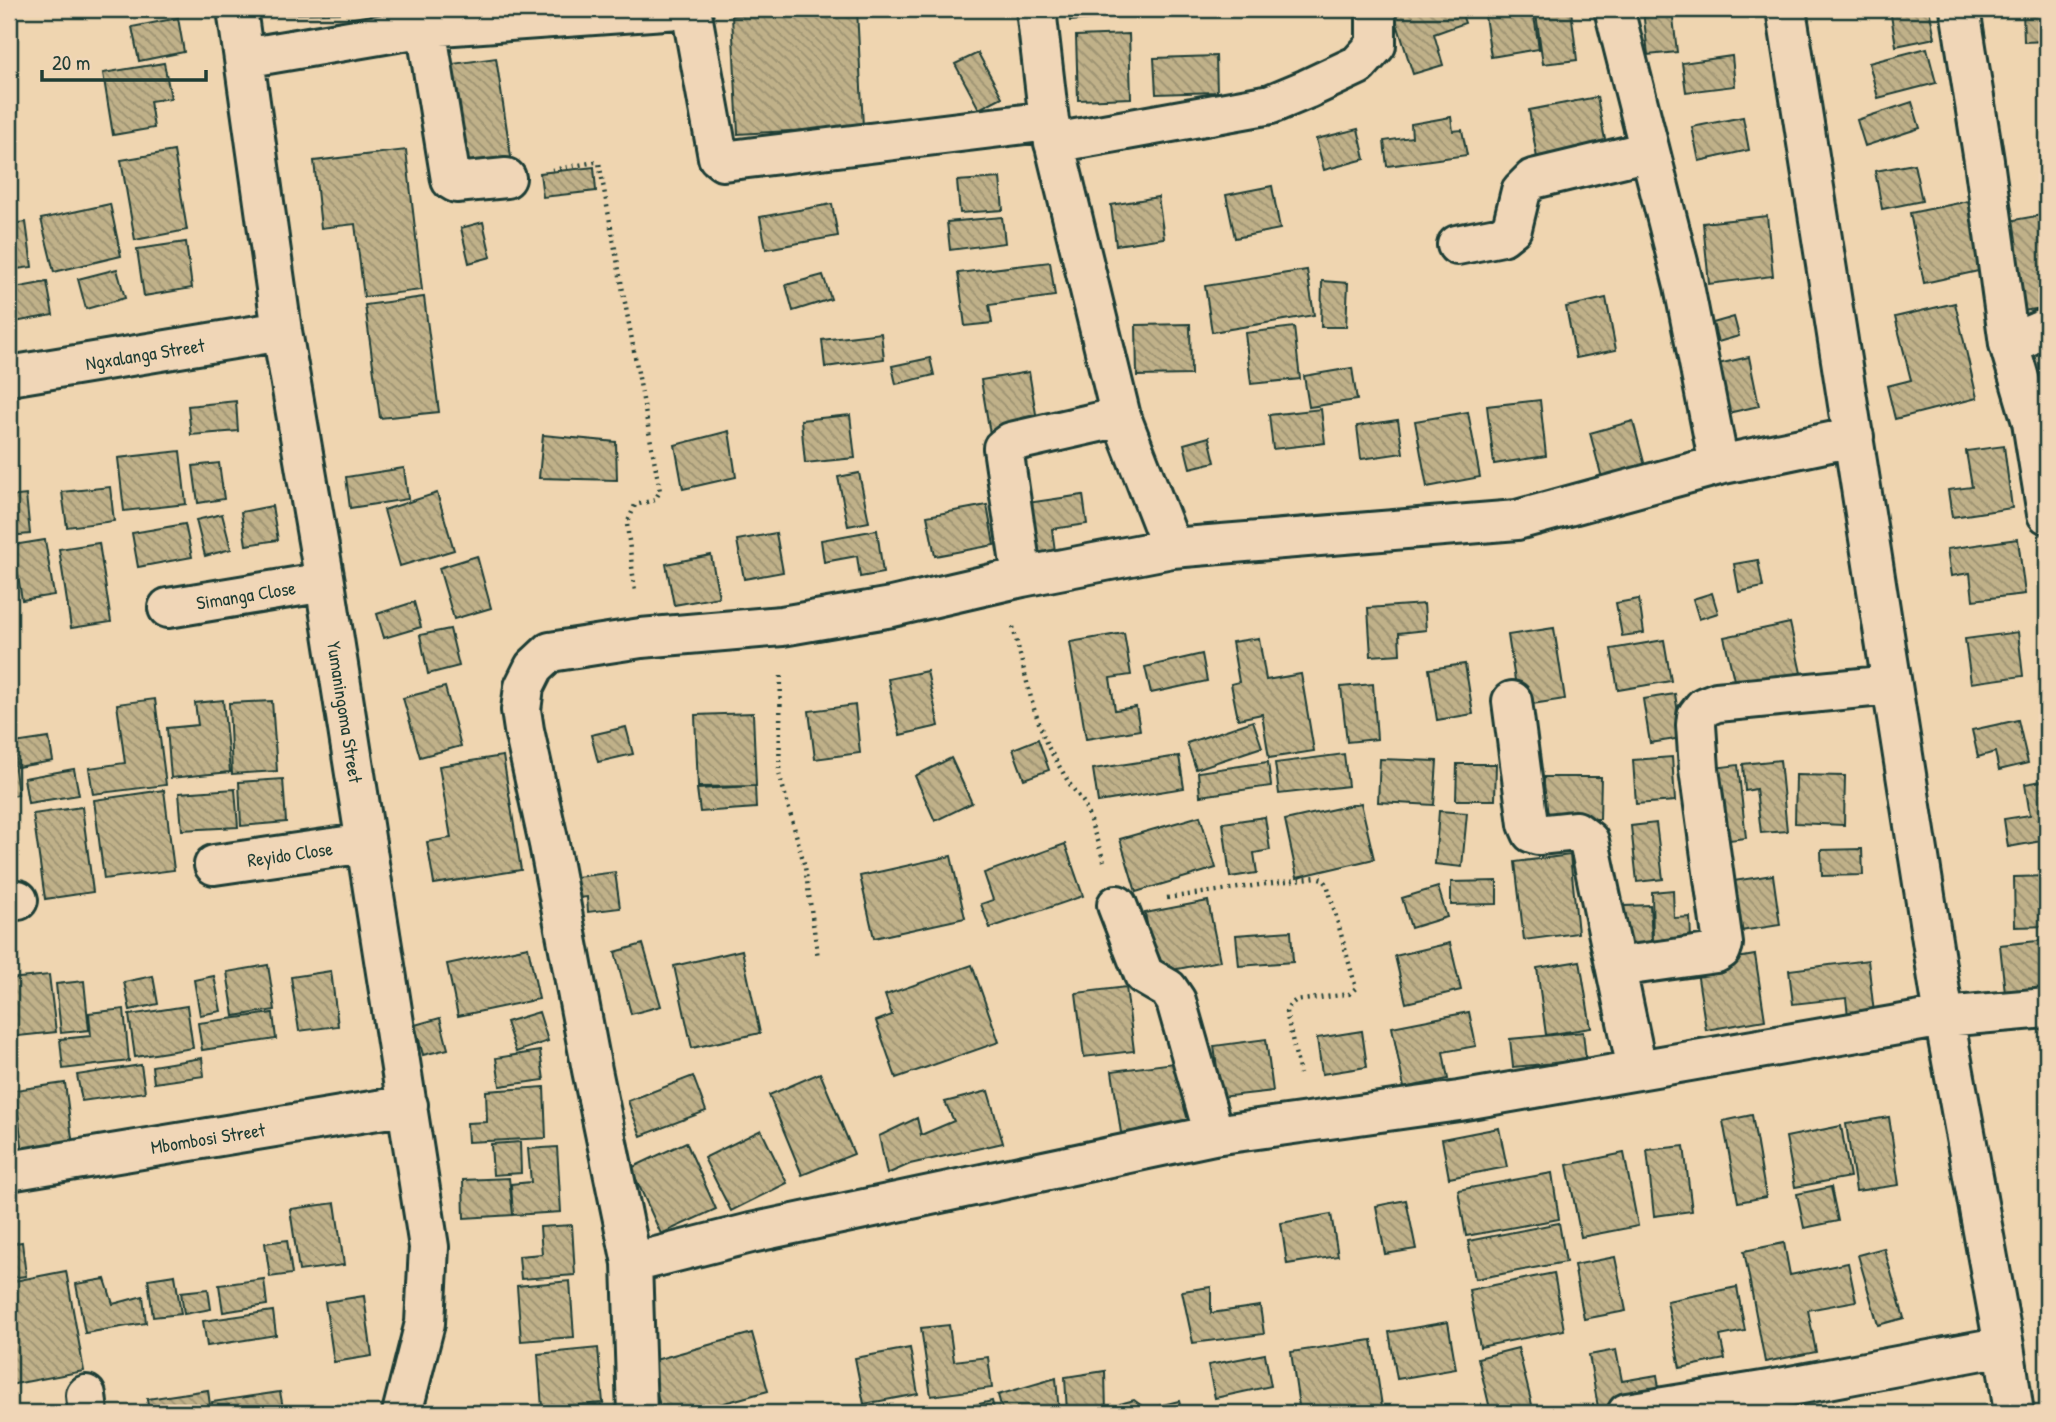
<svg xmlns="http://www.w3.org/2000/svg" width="2056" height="1422" viewBox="0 0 2056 1422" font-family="'Patrick Hand',sans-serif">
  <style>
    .building { fill: url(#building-back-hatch); stroke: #1f3d34; stroke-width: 2 }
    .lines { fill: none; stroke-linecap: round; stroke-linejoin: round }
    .street-casing { stroke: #1f3d34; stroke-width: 44 }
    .path { stroke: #1f3d34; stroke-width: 4.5; stroke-dasharray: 2 5; stroke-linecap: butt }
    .street { stroke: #f0d6b7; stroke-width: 38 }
    .labels { text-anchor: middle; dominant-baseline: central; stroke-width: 5; stroke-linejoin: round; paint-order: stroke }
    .street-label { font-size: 19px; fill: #1f3d34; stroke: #f0d6b7 }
  </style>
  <defs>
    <pattern id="building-back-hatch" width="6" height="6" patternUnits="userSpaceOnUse" patternTransform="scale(1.75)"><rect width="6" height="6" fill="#c0b189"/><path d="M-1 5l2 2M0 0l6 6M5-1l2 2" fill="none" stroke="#9b9171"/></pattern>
  </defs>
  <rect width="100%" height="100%" fill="#efd5b0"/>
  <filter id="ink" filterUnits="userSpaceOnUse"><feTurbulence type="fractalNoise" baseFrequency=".0143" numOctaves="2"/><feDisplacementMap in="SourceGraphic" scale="14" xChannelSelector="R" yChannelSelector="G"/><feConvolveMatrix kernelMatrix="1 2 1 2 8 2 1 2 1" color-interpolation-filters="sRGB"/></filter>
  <g filter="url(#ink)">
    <path class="building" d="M283 9H340V13L283 14Z
      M857 9 863 127 738 134 732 16Z
      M1069 9H1091L1092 19 1070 21Z
      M1410 9H1460L1465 23 1434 34 1443 65 1413 74 1394 14Z
      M1484 9H1533L1539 49 1491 57Z
      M1650 9H1672L1677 52 1648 55 1643 10Z
      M1890 9H1929L1935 38 1896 46Z
      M2047 9V41L2024 42 2023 10Z
      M1571 10 1577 60 1543 64 1536 14Z
      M178 18 184 52 139 61 132 27Z
      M1129 34 1131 98 1078 100 1076 36Z
      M1927 48 1936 83 1878 98 1869 63Z
      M978 53 1002 97 979 109 955 64Z
      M1216 56 1217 92 1156 94 1154 58Z
      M1732 56 1735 86 1686 92 1682 63Z
      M496 58 513 170 462 178 445 65Z
      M164 63 171 98 150 101 154 128 113 135 103 73Z
      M1597 97 1606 145 1537 158 1529 110Z
      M1912 102 1920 128 1865 146 1857 120Z
      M1451 117 1453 131 1462 130 1467 155 1387 166 1384 141 1412 137 1411 124Z
      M1743 117 1749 150 1699 161 1692 127Z
      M1358 129 1365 159 1324 170 1316 139Z
      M406 150 422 290 364 297 355 224 321 228 314 161Z
      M174 151 187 230 135 240 121 160Z
      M1914 164 1922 201 1882 209 1875 171Z
      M594 167 596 191 543 197 540 173Z
      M1000 178 1003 210 960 213 957 181Z
      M1272 186 1280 229 1235 238 1226 195Z
      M1158 197 1164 238 1116 245 1111 205Z
      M1969 201 1983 270 1924 283 1910 213Z
      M110 204 121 256 54 272 41 219Z
      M832 204 838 236 766 249 760 217Z
      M2047 214V307L2012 313 1997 223Z
      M1767 216 1773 276 1709 284 1703 223Z
      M1002 217 1005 243 950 250 947 222Z
      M26 222 32 267 9 270V224Z
      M483 222 491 257 469 263 461 228Z
      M186 242 192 288 144 296 137 249Z
      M1050 262 1055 296 989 305 992 323 965 326 958 273Z
      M117 269 125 298 86 309 78 279Z
      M1307 270 1314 315 1212 332 1205 286Z
      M823 275 831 299 793 311 786 285Z
      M1322 281 1348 283 1346 327H1321Z
      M47 282 53 315 9 323V289Z
      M424 297 439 412 380 418 365 305Z
      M1606 298 1616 350 1576 358 1566 307Z
      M1955 303 1977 398 1895 419 1887 386 1911 380 1895 317Z
      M1734 317 1739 336 1718 342 1713 323Z
      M1190 324 1191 375 1137 376 1136 325Z
      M1294 327 1300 379 1251 384 1245 333Z
      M881 333 884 359 825 367 822 340Z
      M1749 357 1759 406 1728 413 1718 364Z
      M930 358 934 375 896 384 892 366Z
      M1352 368 1357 400 1309 407 1304 376Z
      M1029 372 1039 432 991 440 981 380Z
      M1540 400 1546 456 1494 464 1487 406Z
      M236 401 238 431 191 435 188 406Z
      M1321 409 1325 443 1273 449 1269 415Z
      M1468 412 1480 477 1427 487 1415 421Z
      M850 415 855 458 805 463 801 420Z
      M1398 420 1403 453 1361 459 1357 426Z
      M1633 421 1645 466 1602 478 1590 433Z
      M729 431 736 477 683 489 675 445Z
      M543 435 616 442 617 480 539 478Z
      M1209 437 1215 462 1190 468 1184 444Z
      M2004 446 2012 508 1952 517 1948 490 1972 487 1966 451Z
      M180 451 186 504 124 511 118 458Z
      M219 463 224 499 198 503 193 466Z
      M404 468 408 499 350 508 346 477Z
      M859 473 869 522 848 526 838 477Z
      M110 487 114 521 67 527 62 492Z
      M437 493 454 550 400 566 384 510Z
      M26 495 30 534 9 536V497Z
      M1083 495 1087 524 1052 529 1056 559 1035 562 1027 503Z
      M987 505 994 545 935 556 927 516Z
      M272 506 278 540 246 545 241 512Z
      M222 514 231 549 205 556 196 520Z
      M185 524 192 557 138 567 132 533Z
      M877 530 883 573 860 577 857 556 824 562 821 540Z
      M776 533 783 572 744 579 737 540Z
      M2018 539 2025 594 1973 600 1970 573 1951 576 1947 549Z
      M45 540 54 595 22 600 13 545Z
      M99 543 111 622 71 628 59 549Z
      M711 555 719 597 674 605 666 564Z
      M477 556 491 608 454 619 439 568Z
      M1758 560 1763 587 1739 592 1734 564Z
      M1712 593 1718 613 1699 619 1693 599Z
      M1639 599 1644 633 1622 636 1616 603Z
      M414 602 421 627 384 638 377 614Z
      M1424 604 1426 630 1399 633 1400 654 1371 656 1368 608Z
      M1790 623 1803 682 1738 697 1724 637Z
      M1554 628 1565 699 1519 706 1508 635Z
      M450 629 459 666 428 674 420 635Z
      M2018 632 2023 676 1971 683 1965 639Z
      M1124 633 1131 675 1110 678 1115 710 1136 707 1140 730 1086 739 1070 642Z
      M1259 638 1266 680 1301 674 1314 751 1269 758 1262 714 1238 719 1231 684 1239 682 1232 642Z
      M1664 640 1671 681 1618 690 1611 649Z
      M1202 654 1207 681 1151 693 1145 667Z
      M1465 664 1473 714 1437 720 1429 669Z
      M927 671 939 726 900 735 888 679Z
      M1373 684 1377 739 1347 742 1341 687Z
      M445 687 461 746 420 757 403 698Z
      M1675 694 1682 738 1650 743 1643 699Z
      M155 699 166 785 93 794 89 768 125 763 117 704Z
      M223 700 230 772 171 778 167 728 198 725 195 703Z
      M272 701 277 771 232 774 229 703Z
      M855 705 860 753 815 759 809 711Z
      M753 713 756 786 698 787 695 715Z
      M9 717 18 795 9 796Z
      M2018 720 2028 763 1999 770 1995 752 1978 757 1972 730Z
      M1253 721 1262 747 1196 769 1187 743Z
      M626 727 633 754 598 762 591 735Z
      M49 738 53 761 17 767 14 743Z
      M1038 739 1049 770 1024 779 1013 749Z
      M1344 754 1348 786 1279 794 1275 763Z
      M503 756 521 870 434 884 427 842 451 838 439 766Z
      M1179 756 1184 788 1098 802 1093 769Z
      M1672 757 1675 801 1636 804 1633 760Z
      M951 758 972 803 935 821 915 776Z
      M1380 759 1437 761 1434 805 1378 802Z
      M1780 760 1787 831 1761 833 1756 789 1745 791 1743 764Z
      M1268 762 1271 786 1200 796 1198 772Z
      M1457 764H1496L1495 800H1456Z
      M1738 765 1746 838 1714 842 1705 769Z
      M74 769 79 795 28 803 24 778Z
      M1796 775 1845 776 1844 825 1795 823Z
      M1544 777H1601L1600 819H1544Z
      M283 779 286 822 241 826 239 782Z
      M2047 780V840L2008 847 2004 819 2030 815 2025 784Z
      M755 786 756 808 700 812 697 789Z
      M235 789 238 827 182 830 179 793Z
      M164 790 174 870 104 879 94 800Z
      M1361 803 1374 859 1297 877 1285 820Z
      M82 807 93 892 45 899 33 814Z
      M1439 811 1467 813 1462 867 1435 864Z
      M1200 816 1216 868 1136 892 1120 839Z
      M1265 817 1270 850 1254 853 1257 873 1230 877 1223 823Z
      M1656 823 1663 879 1637 882 1631 826Z
      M1065 844 1083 896 990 928 981 904 993 900 984 873Z
      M1862 849 1863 875 1822 876 1821 850Z
      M1570 855 1578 933 1524 940 1515 862Z
      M951 856 965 918 874 938 860 876Z
      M615 872 620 908 588 912 587 897 570 899 568 878Z
      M1773 875 1780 925 1734 932 1727 882Z
      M2047 876V926L2015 927 2014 877Z
      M1497 881V904L1451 905V882Z
      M1438 887 1447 917 1411 928 1402 898Z
      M1673 890 1674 918 1690 917 1691 939 1653 941 1652 892Z
      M1208 901 1220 961 1156 973 1145 913Z
      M1650 905 1653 960 1626 961 1624 906Z
      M1291 931 1293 962 1239 966 1236 935Z
      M2047 940V998L2006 1003 2000 945Z
      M1450 943 1461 990 1406 1003 1395 956Z
      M643 944 661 1006 631 1014 615 952Z
      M528 947 539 999 458 1016 447 964Z
      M742 950 760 1033 692 1048 674 966Z
      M1755 955 1765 1020 1706 1030 1696 965Z
      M1868 960 1874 1013 1848 1016 1846 998 1793 1004 1789 970Z
      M1580 961 1591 1028 1546 1035 1537 968Z
      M268 965 275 1010 234 1016 227 972Z
      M972 965 999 1042 896 1078 876 1021 892 1015 885 995Z
      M331 971 338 1026 299 1031 291 977Z
      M49 975 56 1032 9 1037V979Z
      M153 976 158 1004 130 1010 124 982Z
      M214 976 221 1011 200 1015 194 980Z
      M84 981 89 1030 61 1033 56 984Z
      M1126 987 1134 1051 1084 1057 1076 993Z
      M187 1006 193 1048 135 1057 129 1015Z
      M124 1009 129 1061 63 1069 60 1039 91 1036 89 1013Z
      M539 1012 548 1041 516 1052 506 1022Z
      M1469 1012 1476 1046 1443 1052 1448 1079 1404 1088 1392 1027Z
      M273 1013 276 1039 202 1050 198 1023Z
      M440 1018 448 1049 423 1055 415 1025Z
      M1362 1031 1367 1067 1322 1074 1317 1038Z
      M1583 1032 1586 1060 1513 1067 1510 1039Z
      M1266 1039 1273 1091 1221 1097 1214 1046Z
      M540 1051 544 1080 500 1086 496 1058Z
      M202 1058 204 1076 154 1083 152 1066Z
      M1189 1061 1197 1123 1121 1133 1112 1071Z
      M141 1065 145 1092 82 1101 77 1075Z
      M820 1073 854 1154 802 1175 769 1095Z
      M693 1076 706 1111 641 1136 628 1101Z
      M65 1083 74 1154 24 1161 15 1090Z
      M544 1087 546 1138 468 1142 467 1123 487 1122 486 1091Z
      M988 1091 1003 1143 910 1164 887 1174 879 1136 917 1118 921 1135 954 1121 945 1102Z
      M9 1098 17 1155 9 1156Z
      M1752 1115 1766 1197 1738 1202 1723 1121Z
      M1889 1117 1899 1185 1856 1191 1846 1124Z
      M1841 1126 1850 1177 1795 1187 1786 1137Z
      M1499 1128 1507 1167 1449 1178 1442 1139Z
      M761 1130 787 1183 731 1211 704 1158Z
      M520 1142 521 1173 493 1175 491 1144Z
      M686 1142 716 1209 661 1234 631 1168Z
      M1684 1146 1692 1211 1654 1216 1647 1150Z
      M557 1147 561 1212 513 1215 511 1184 531 1182 528 1149Z
      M1624 1153 1638 1226 1581 1237 1567 1165Z
      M1552 1173 1559 1219 1466 1236 1458 1190Z
      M509 1178 513 1215 464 1218 463 1180Z
      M1831 1187 1838 1221 1804 1228 1797 1194Z
      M1406 1200 1416 1249 1385 1254 1376 1206Z
      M335 1203 344 1265 299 1271 290 1209Z
      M1331 1214 1338 1256 1287 1264 1281 1223Z
      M1559 1223 1566 1262 1475 1279 1468 1241Z
      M572 1225 575 1275 521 1279 519 1256 542 1254 540 1227Z
      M287 1240 292 1274 270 1277 265 1243Z
      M22 1242 26 1276 9 1278V1244Z
      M1784 1243 1790 1275 1848 1263 1856 1301 1808 1310 1816 1352 1765 1362 1744 1251Z
      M1884 1248 1904 1318 1878 1325 1858 1255Z
      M1615 1257 1626 1311 1584 1319 1574 1265Z
      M66 1271 84 1371 9 1385V1282Z
      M1554 1273 1564 1330 1480 1347 1469 1290Z
      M175 1275 181 1314 153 1317 148 1279Z
      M105 1279 113 1304 143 1296 146 1323 85 1333 76 1284Z
      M264 1279 267 1305 223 1312 219 1285Z
      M570 1281 574 1337 521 1341 517 1286Z
      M1211 1287V1313L1260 1306 1264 1334 1193 1343 1182 1291Z
      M1737 1287 1745 1331 1720 1336 1725 1359 1680 1368 1667 1301Z
      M208 1289 211 1309 184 1314 181 1292Z
      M364 1296 372 1356 334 1362 325 1302Z
      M273 1311 276 1335 207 1346 203 1321Z
      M1448 1322 1456 1369 1397 1379 1389 1332Z
      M949 1325 954 1361 988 1357 992 1388 931 1396 921 1328Z
      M752 1333 768 1391 717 1405 720 1413H662L648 1362Z
      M1372 1340 1383 1413H1300L1291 1352Z
      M598 1348 603 1403 542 1408 538 1354Z
      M910 1348 918 1394 864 1404 855 1358Z
      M1518 1348 1534 1413H1491L1478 1358Z
      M1616 1350 1622 1381 1657 1375 1661 1400 1599 1413 1589 1355Z
      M1265 1354 1271 1386 1215 1398 1208 1365Z
      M1105 1371 1106 1413H1067L1065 1377Z
      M1056 1378 1059 1413H1003L998 1395Z
      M208 1390 211 1413H149L147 1399Z
      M280 1392 284 1413H213L212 1402Z
      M1134 1400 1146 1409 1179 1401 1182 1413H1111L1120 1404Z
      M992 1401 995 1413H949V1411Z"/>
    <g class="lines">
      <g class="street-casing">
        <path id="street" d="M237 9 282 331 325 582 429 1247 425 1323 402 1413
          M691 9 718 157 723 161 1049 121
          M1036 9 1049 121 1121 417 1172 548
          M1614 9 1684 286 1719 465
          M1786 9 1944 1017 2004 1346 2014 1413
          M1960 9 1984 161 2009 344 2032 422 2047 514
          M426 27 451 180 456 183 506 178
          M244 58 426 27 679 9
          M1054 143 1271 104 1307 89 1358 65 1376 45V9
          M1457 245 1502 236 1512 228 1521 191 1533 179 1649 151
          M2009 344 2047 328
          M9 376 282 331
          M1022 577 1003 448 1011 442 1121 417
          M168 608 325 582
          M1512 701 1528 824 1532 833 1538 835 1576 831 1589 841 1637 1069
          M214 865 366 843
          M9 901 18 900
          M1117 905 1144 975 1168 989 1176 1001 1214 1135
          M1616 967 1716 953 1721 950 1723 944 1699 769 1696 725 1697 716 1704 707 1717 702 1892 685
          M9 1171 408 1105
          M632 1263 751 1233 1214 1135 1459 1101 1944 1017 2047 1008
          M86 1395 88 1413
          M637 1413 632 1263 592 1070 549 844 524 730 521 710 524 687 534 667 550 652 641 638 782 626 892 607 1022 577 1172 548 1517 520 1719 465 1854 437
          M1627 1413 1769 1390 2004 1346"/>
      </g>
      <path class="path" d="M552 170 595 162 599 163 600 168 660 491 655 500 635 505 627 524 635 592
        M1013 627 1033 706 1047 745 1069 783 1084 803 1104 861
        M781 676 779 773 805 867 818 958
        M1167 898 1316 877 1323 879 1327 884 1356 988 1349 994 1295 1001 1290 1005 1286 1012 1300 1074"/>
      <use href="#street" class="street"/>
    </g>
  </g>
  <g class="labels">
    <g class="street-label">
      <text transform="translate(145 354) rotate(-9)">Ngxalanga Street</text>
      <text transform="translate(246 595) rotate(-9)">Simanga Close</text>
      <text transform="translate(345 712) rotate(81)">Yumaningoma Street</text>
      <text transform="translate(290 854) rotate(-8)">Reyido Close</text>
      <text transform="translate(208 1138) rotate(-9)">Mbombosi Street</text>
    </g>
  </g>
  <rect width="2056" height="1422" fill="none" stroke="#f0d6b7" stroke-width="35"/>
  <rect x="18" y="18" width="2021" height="1387" fill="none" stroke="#1f3d34" stroke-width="2.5" filter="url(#ink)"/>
  <path d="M42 70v10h164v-10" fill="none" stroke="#1f3d34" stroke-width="3.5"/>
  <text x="52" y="70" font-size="21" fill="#1f3d34" stroke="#f0d6b7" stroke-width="5" paint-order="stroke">20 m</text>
</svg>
